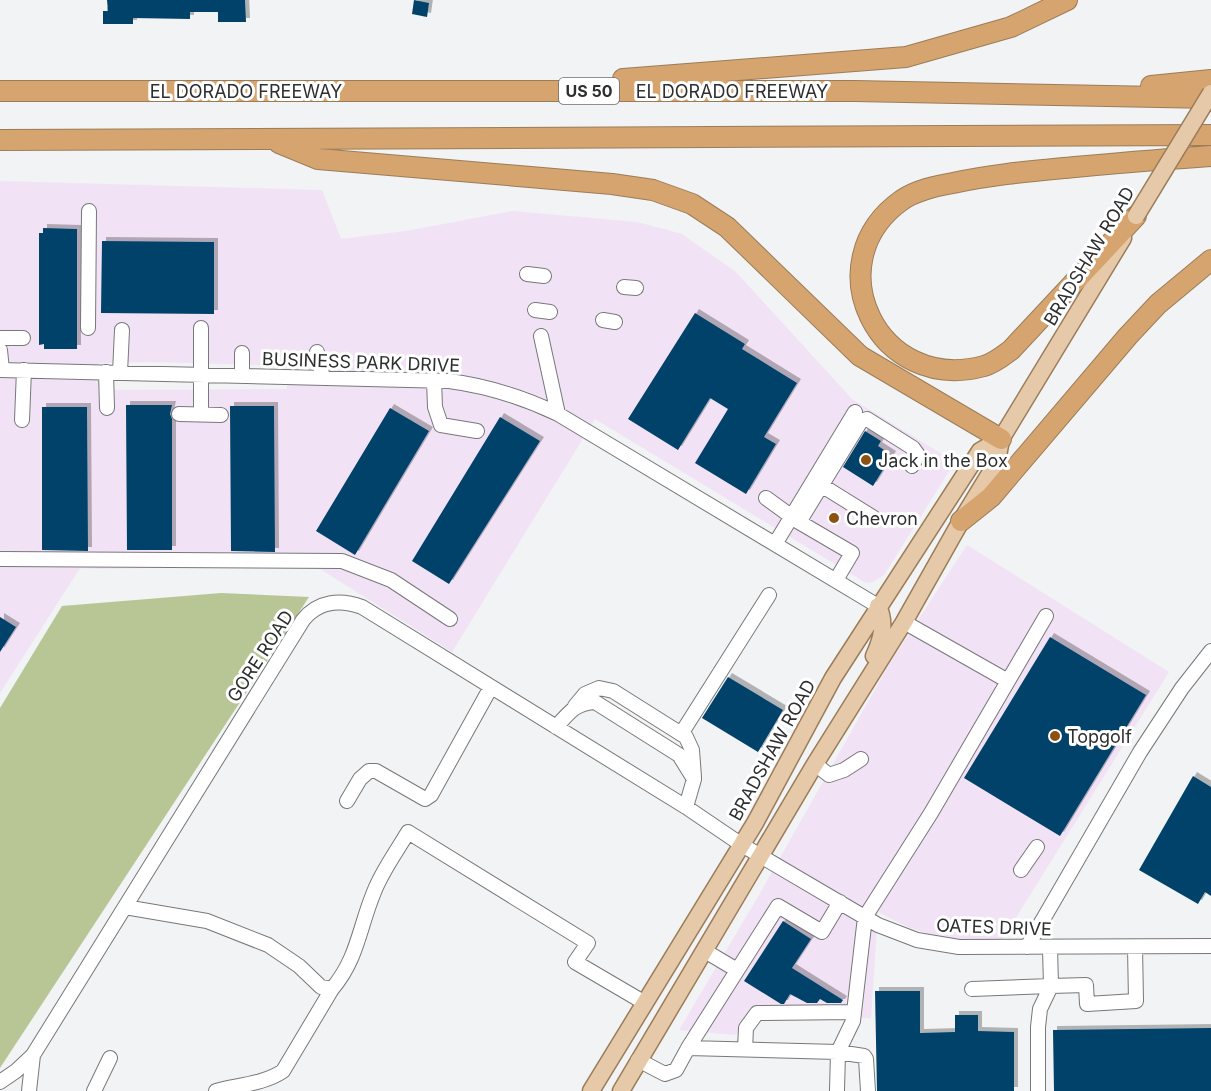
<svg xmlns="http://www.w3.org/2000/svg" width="1211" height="1091" viewBox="0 0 1211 1091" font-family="Inter,sans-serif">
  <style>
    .commercial { fill: #f2e2f5; fill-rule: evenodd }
    .green { fill: #b8c696 }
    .building { fill: #024269; filter: url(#shadow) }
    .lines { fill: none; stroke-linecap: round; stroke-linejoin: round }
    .minor-casing { stroke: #77787a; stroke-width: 16 }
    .major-casing { stroke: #9b7c59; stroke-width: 19 }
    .highway-casing { stroke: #9b7c59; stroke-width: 22 }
    .minor { stroke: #fff; stroke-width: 14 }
    .major { stroke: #e6c9a9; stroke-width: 16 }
    .highway { stroke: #d6a56f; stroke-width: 20 }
    .major-bridge-casing { stroke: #9b7c59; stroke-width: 19; stroke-linecap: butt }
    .major-bridge { stroke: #e6c9a9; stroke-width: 16 }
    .poi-dot { fill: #8d5110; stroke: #fff; stroke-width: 2 }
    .labels { text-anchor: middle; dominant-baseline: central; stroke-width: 6; stroke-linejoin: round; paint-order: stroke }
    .shield { fill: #fff; stroke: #6d6d6e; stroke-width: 1.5 }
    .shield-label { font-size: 16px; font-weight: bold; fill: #2e2f30 }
    .street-label { font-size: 18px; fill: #2e2f30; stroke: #fff }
    .poi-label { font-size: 18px; fill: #2e2f30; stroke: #fff; text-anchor: start }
  </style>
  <defs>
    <filter id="shadow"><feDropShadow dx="4" dy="-4" stdDeviation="0" flood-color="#0004"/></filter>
  </defs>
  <rect width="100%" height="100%" fill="#f1f3f4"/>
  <path class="commercial" d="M0 181 322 190 341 239 406 231 512 211 637 222 682 234 736 272 852 399 955 462 884 575 873 582 866 583 595 419 452 652 317 567 291 565 101 569 80 568 0 693ZM152 362 287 366V389L100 390 98 363Z
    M967 545 1169 672 1002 940 945 939 910 928 878 912 871 1018 744 1021 736 1035 679 1030 759 895 890 663Z"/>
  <path class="green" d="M221 593 309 597 0 1068V708L62 606Z"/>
  <path class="building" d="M107 0H245L246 22H218V12H190V19L133 18V24H103V11H108Z
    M414 0 429 3 427 17 412 14Z
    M43 228 77 229V349H44V344L39 345V233H43Z
    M102 241 214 242V314L101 313Z
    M695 313 745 344 742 349 797 383 764 437 776 444 746 494 695 463 728 409 710 398 678 450 628 419Z
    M126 405H172L170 414 172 419V550H127Z
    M230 406H274L275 552 231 551Z
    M42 407H87L88 551 42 550Z
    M390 408 429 431 355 555 316 531Z
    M500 417 540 441 449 584 412 561Z
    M865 431 881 441 878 446 892 455 873 486 843 467Z
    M0 617 16 627 0 652Z
    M1050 637 1146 695 1060 836 964 778Z
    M728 677 783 710 758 752 702 718Z
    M1193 776 1211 787V896L1205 892 1198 904 1139 870Z
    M783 921 811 939 792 968 843 1000 841 1003H827L820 999 817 1003H807L790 994 784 1004H781L744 981Z
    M875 991H920V1033L955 1032V1015H978V1031L1014 1032V1091H877Z
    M1211 1028V1091H1054L1053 1030Z"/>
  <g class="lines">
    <g class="minor-casing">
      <path id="minor" d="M527 274 544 276
        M624 287 636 288
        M535 310 550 312
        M603 320 615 322
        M88 328 89 211
        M201 328V414
        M541 336 558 414
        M0 338H23
        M0 350 2 370
        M317 352 323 378
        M242 353V376
        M0 370 449 381C488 386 522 397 558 414L878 606
        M106 372 107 408
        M120 373 122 330
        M434 380 435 407 441 425 477 431
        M179 414 221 415
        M22 420 24 370
        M821 485 874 518
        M766 498 799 522 852 553 836 580
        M799 522 861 421 867 419 913 448 918 455 912 466
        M775 544 855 412
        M0 559 342 561 391 580 450 619
        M904 622 1008 681
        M575 706 585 694 599 688 613 691 686 737 692 750 694 777
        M556 727C569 713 575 703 595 702L679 755 694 779 686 807
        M681 734 769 595
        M815 764 829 775 844 770 861 759
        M347 801 360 779 369 771H376L425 799 431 795 491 687
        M1021 870 1037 847
        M125 907 207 921 268 945 299 966 321 987 332 989C358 958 359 928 374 892 382 871 397 851 408 832L588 943 575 962 645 1003
        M1027 947 1140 752 1182 688 1211 651
        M1050 948 1051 986 1086 985 1087 1004 1136 1001 1135 947
        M705 951 737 970
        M972 989 1051 986 1040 1009 1038 1027V1091
        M688 1048 838 1052 837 1091
        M745 1049 746 1028 757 1013 854 1012
        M33 1055 303 620C318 601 340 599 362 607L686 807 742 845 878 925 917 940 959 947 1211 946
        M638 1060 665 1074 676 1070 688 1048 778 906 822 932 840 902
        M0 1082 16 1071 33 1055 29 1091
        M94 1091 110 1058
        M216 1091C238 1085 264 1084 283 1071L332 989
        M868 1091 866 1059 864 1056 838 1052 853 1021 865 917 931 813 1046 616"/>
    </g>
    <g class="major-casing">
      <path id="major" d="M874 656C882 639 886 623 878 606
        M591 1091 755 823 833 678 980 451 1001 439
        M621 1091 815 764 904 622 961 521 997 462 1001 439 1123 238"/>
    </g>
    <g class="highway-casing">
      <path id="highway" d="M623 79 906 57 1011 27 1067 0
        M1151 86 1211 80
        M0 91H855L1211 98
        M0 140 1211 135
        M279 143 318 159 612 184 653 190 692 204 727 227 860 356 1001 439
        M1136 216 1011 350C1003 356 993 364 984 366 878 395 814 262 902 200 917 190 936 186 953 183 994 174 1034 171 1075 167 1120 163 1166 159 1211 156
        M961 521 991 497 1128 336 1158 304 1211 260"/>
    </g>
    <use href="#minor" class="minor"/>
    <use href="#major" class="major"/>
    <use href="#highway" class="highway"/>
    <g class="major-bridge-casing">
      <path id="major-bridge" d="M1136 216 1211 93"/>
    </g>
    <use href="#major-bridge" class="major-bridge"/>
  </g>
  <g class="poi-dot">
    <circle cx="866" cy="460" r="6"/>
    <circle cx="834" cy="518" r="6"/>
    <circle cx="1055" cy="736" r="6"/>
  </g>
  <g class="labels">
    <rect class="shield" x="559" y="78" width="60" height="26" rx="4.5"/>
    <g class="shield-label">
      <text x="589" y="91">US 50</text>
    </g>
    <g class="street-label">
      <text x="246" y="91">EL DORADO FREEWAY</text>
      <text x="732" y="91">EL DORADO FREEWAY</text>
      <text transform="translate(1089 256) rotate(-59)">BRADSHAW ROAD</text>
      <text transform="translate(361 362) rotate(2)">BUSINESS PARK DRIVE</text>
      <text transform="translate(260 656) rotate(-57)">GORE ROAD</text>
      <text transform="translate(772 750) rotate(-61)">BRADSHAW ROAD</text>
      <text transform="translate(994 927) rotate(2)">OATES DRIVE</text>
    </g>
    <g class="poi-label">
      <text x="878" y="460">Jack in the Box</text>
      <text x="846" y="518">Chevron</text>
      <text x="1067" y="736">Topgolf</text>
    </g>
  </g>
</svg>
